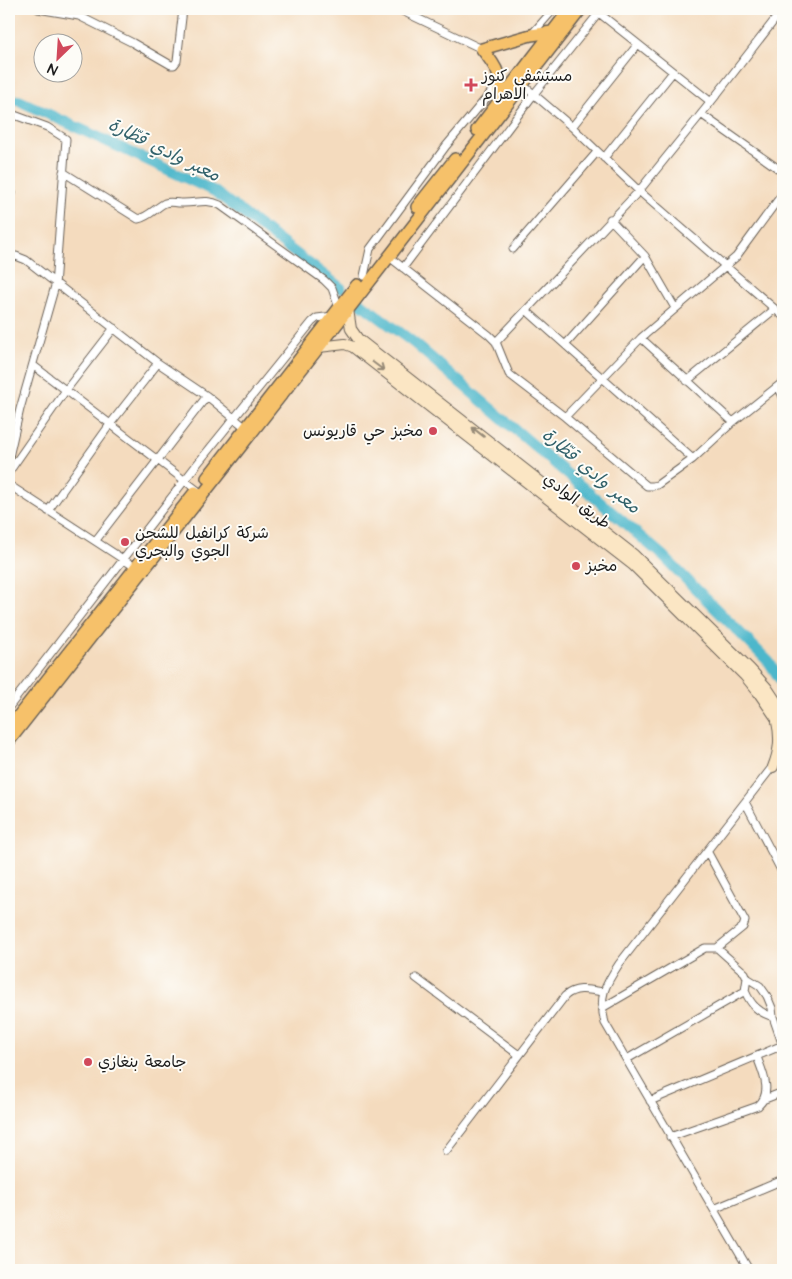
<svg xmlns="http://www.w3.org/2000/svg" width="792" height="1279" viewBox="0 0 792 1279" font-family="'Architects Daughter','Playpen Sans Arabic',sans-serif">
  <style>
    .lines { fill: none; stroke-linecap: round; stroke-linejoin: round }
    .river { stroke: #4eb7cb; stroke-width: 11 }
    .minor-casing { stroke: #685f55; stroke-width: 9 }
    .secondary-casing { stroke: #685f55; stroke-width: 12 }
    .trunk-casing { stroke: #685f55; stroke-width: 14 }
    .minor { stroke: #fff; stroke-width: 7 }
    .secondary { stroke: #fbe6c4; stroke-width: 10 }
    .trunk { stroke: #f6c16b; stroke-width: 11 }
    .oneway { stroke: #978b78 }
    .poi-dot { fill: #d1495b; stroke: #fdfcf7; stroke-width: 2 }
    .labels { text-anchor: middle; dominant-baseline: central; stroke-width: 4; stroke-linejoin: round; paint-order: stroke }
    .poi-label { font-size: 16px; fill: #1c1c1c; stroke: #fdfcf7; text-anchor: start }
    .street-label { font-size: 16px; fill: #1c1c1c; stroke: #fdfcf7 }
    .water-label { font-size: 18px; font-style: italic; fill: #32626b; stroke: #fdfcf7 }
  </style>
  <rect width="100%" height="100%" fill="#fdfcf7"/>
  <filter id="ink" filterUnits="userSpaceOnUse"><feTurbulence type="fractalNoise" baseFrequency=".02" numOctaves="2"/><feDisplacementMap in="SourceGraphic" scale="10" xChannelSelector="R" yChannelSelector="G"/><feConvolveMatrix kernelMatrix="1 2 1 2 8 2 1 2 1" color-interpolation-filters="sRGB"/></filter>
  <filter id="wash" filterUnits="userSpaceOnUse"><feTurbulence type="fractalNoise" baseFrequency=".0096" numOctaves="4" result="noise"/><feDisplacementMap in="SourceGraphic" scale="20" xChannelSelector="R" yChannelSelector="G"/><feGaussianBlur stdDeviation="1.12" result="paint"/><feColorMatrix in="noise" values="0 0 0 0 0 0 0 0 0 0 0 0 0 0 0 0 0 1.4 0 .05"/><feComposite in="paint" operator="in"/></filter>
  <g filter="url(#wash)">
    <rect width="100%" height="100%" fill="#f4dbbe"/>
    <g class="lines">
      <path class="river" d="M9 99 20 101 214 191 341 288
        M359 302 414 343 662 555 769 662 783 684"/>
    </g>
  </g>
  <g filter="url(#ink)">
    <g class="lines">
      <g class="minor-casing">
        <path id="minor" d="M38 9 79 16 133 43 171 65H174L177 61 183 9
          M398 9 482 49
          M599 13 711 102
          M531 35 554 9
          M523 85 572 127 639 191 783 316
          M9 113 47 127 66 139 55 286 20 409 9 457
          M701 114 783 172
          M572 127 638 44
          M604 158 673 72
          M63 172 138 219C149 217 155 208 165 203 170 201 175 203 181 203 195 204 206 198 220 205L324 280 332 288 339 308
          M9 183 12 193 9 209
          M610 219 645 256 675 308
          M513 249 597 152
          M388 256 489 335 496 342 509 374 565 417 647 486H653L657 485 693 459 733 422 783 382
          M9 257 16 256 26 260 158 363 207 396 246 428
          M403 268 534 94 602 9
          M364 276 370 249 446 146 498 84
          M526 310 693 459
          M641 338 733 422
          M496 342 639 191 714 98 783 9
          M566 344 645 256
          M34 366 197 490
          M687 381 775 309
          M778 386 783 397
          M565 417 641 338 736 257 783 193
          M9 472 66 390 114 328
          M9 485 135 567
          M48 511 111 423 158 363
          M96 540 207 396
          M9 707 198 463 312 322 317 318 333 316
          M745 802 783 874
          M707 851 745 921 743 927 717 948
          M416 978 519 1055
          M745 991C751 1005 758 1012 773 1017
          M602 1008 705 948H717L745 973 747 978 760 986 767 996 772 1008 773 1017 783 1046
          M627 1059 745 991 747 978
          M765 1099 783 1092
          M650 1101 783 1045
          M670 1137 758 1106C773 1093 763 1073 757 1057
          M446 1151 565 996C576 986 590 990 603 992
          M714 1209 783 1180
          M749 1270 605 1023C598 997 605 985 619 964L783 753"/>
      </g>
      <g class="secondary-casing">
        <path id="secondary" d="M348 309 351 329 358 339 634 555 750 669 767 688 783 712
          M319 347 345 344 353 347 633 565 745 676 759 693 783 728
          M773 767C779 752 781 739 777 722"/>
      </g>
      <g class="trunk-casing">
        <path id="trunk" d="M498 103C501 74 500 72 482 49L531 35 552 32
          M477 130 570 9
          M417 207 455 159
          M207 478 357 285
          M9 728 195 492
          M9 741 319 347 581 9"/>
      </g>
      <use href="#minor" class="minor"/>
      <use href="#secondary" class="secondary"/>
      <use href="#trunk" class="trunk"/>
    </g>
    <defs><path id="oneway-shaft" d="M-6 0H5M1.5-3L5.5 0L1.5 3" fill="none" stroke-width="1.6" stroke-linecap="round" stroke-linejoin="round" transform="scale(1.25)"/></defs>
    <g class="oneway">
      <use href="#oneway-shaft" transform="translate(378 366) rotate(37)"/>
      <use href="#oneway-shaft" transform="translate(478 432) rotate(-142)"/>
    </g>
  </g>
  <g class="poi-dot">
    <path d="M468.5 77.5h5v5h5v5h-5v5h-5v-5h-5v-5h5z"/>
    <circle cx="433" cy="431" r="5"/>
    <circle cx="125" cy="542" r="5"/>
    <circle cx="576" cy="566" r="5"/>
    <circle cx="88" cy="1062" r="5"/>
  </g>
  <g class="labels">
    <g class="poi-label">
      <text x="482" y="76">مستشفى كنوز<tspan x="482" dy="18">الاهرام</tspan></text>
      <text x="423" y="431" text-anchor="end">مخبز حي قاريونس</text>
      <text x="135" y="533">شركة كرانفيل للشحن<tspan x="135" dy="18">الجوي والبحري</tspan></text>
      <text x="586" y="566">مخبز</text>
      <text x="98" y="1062">جامعة بنغازي</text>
    </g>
    <g class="street-label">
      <text transform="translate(577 501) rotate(38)">طريق الوادي</text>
    </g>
    <g class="water-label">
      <text transform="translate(164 150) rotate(26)">معبر وادي قطّارة</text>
      <text transform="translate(591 471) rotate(40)">معبر وادي قطّارة</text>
    </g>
  </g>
  <rect width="792" height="1279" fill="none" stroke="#fdfcf7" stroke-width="30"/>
  <g transform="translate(58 58) rotate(205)"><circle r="24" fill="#fdfcf7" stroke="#a3a29f"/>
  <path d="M0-4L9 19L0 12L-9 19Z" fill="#d1495b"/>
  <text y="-8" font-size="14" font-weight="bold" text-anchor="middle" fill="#1c1c1c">N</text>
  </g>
</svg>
